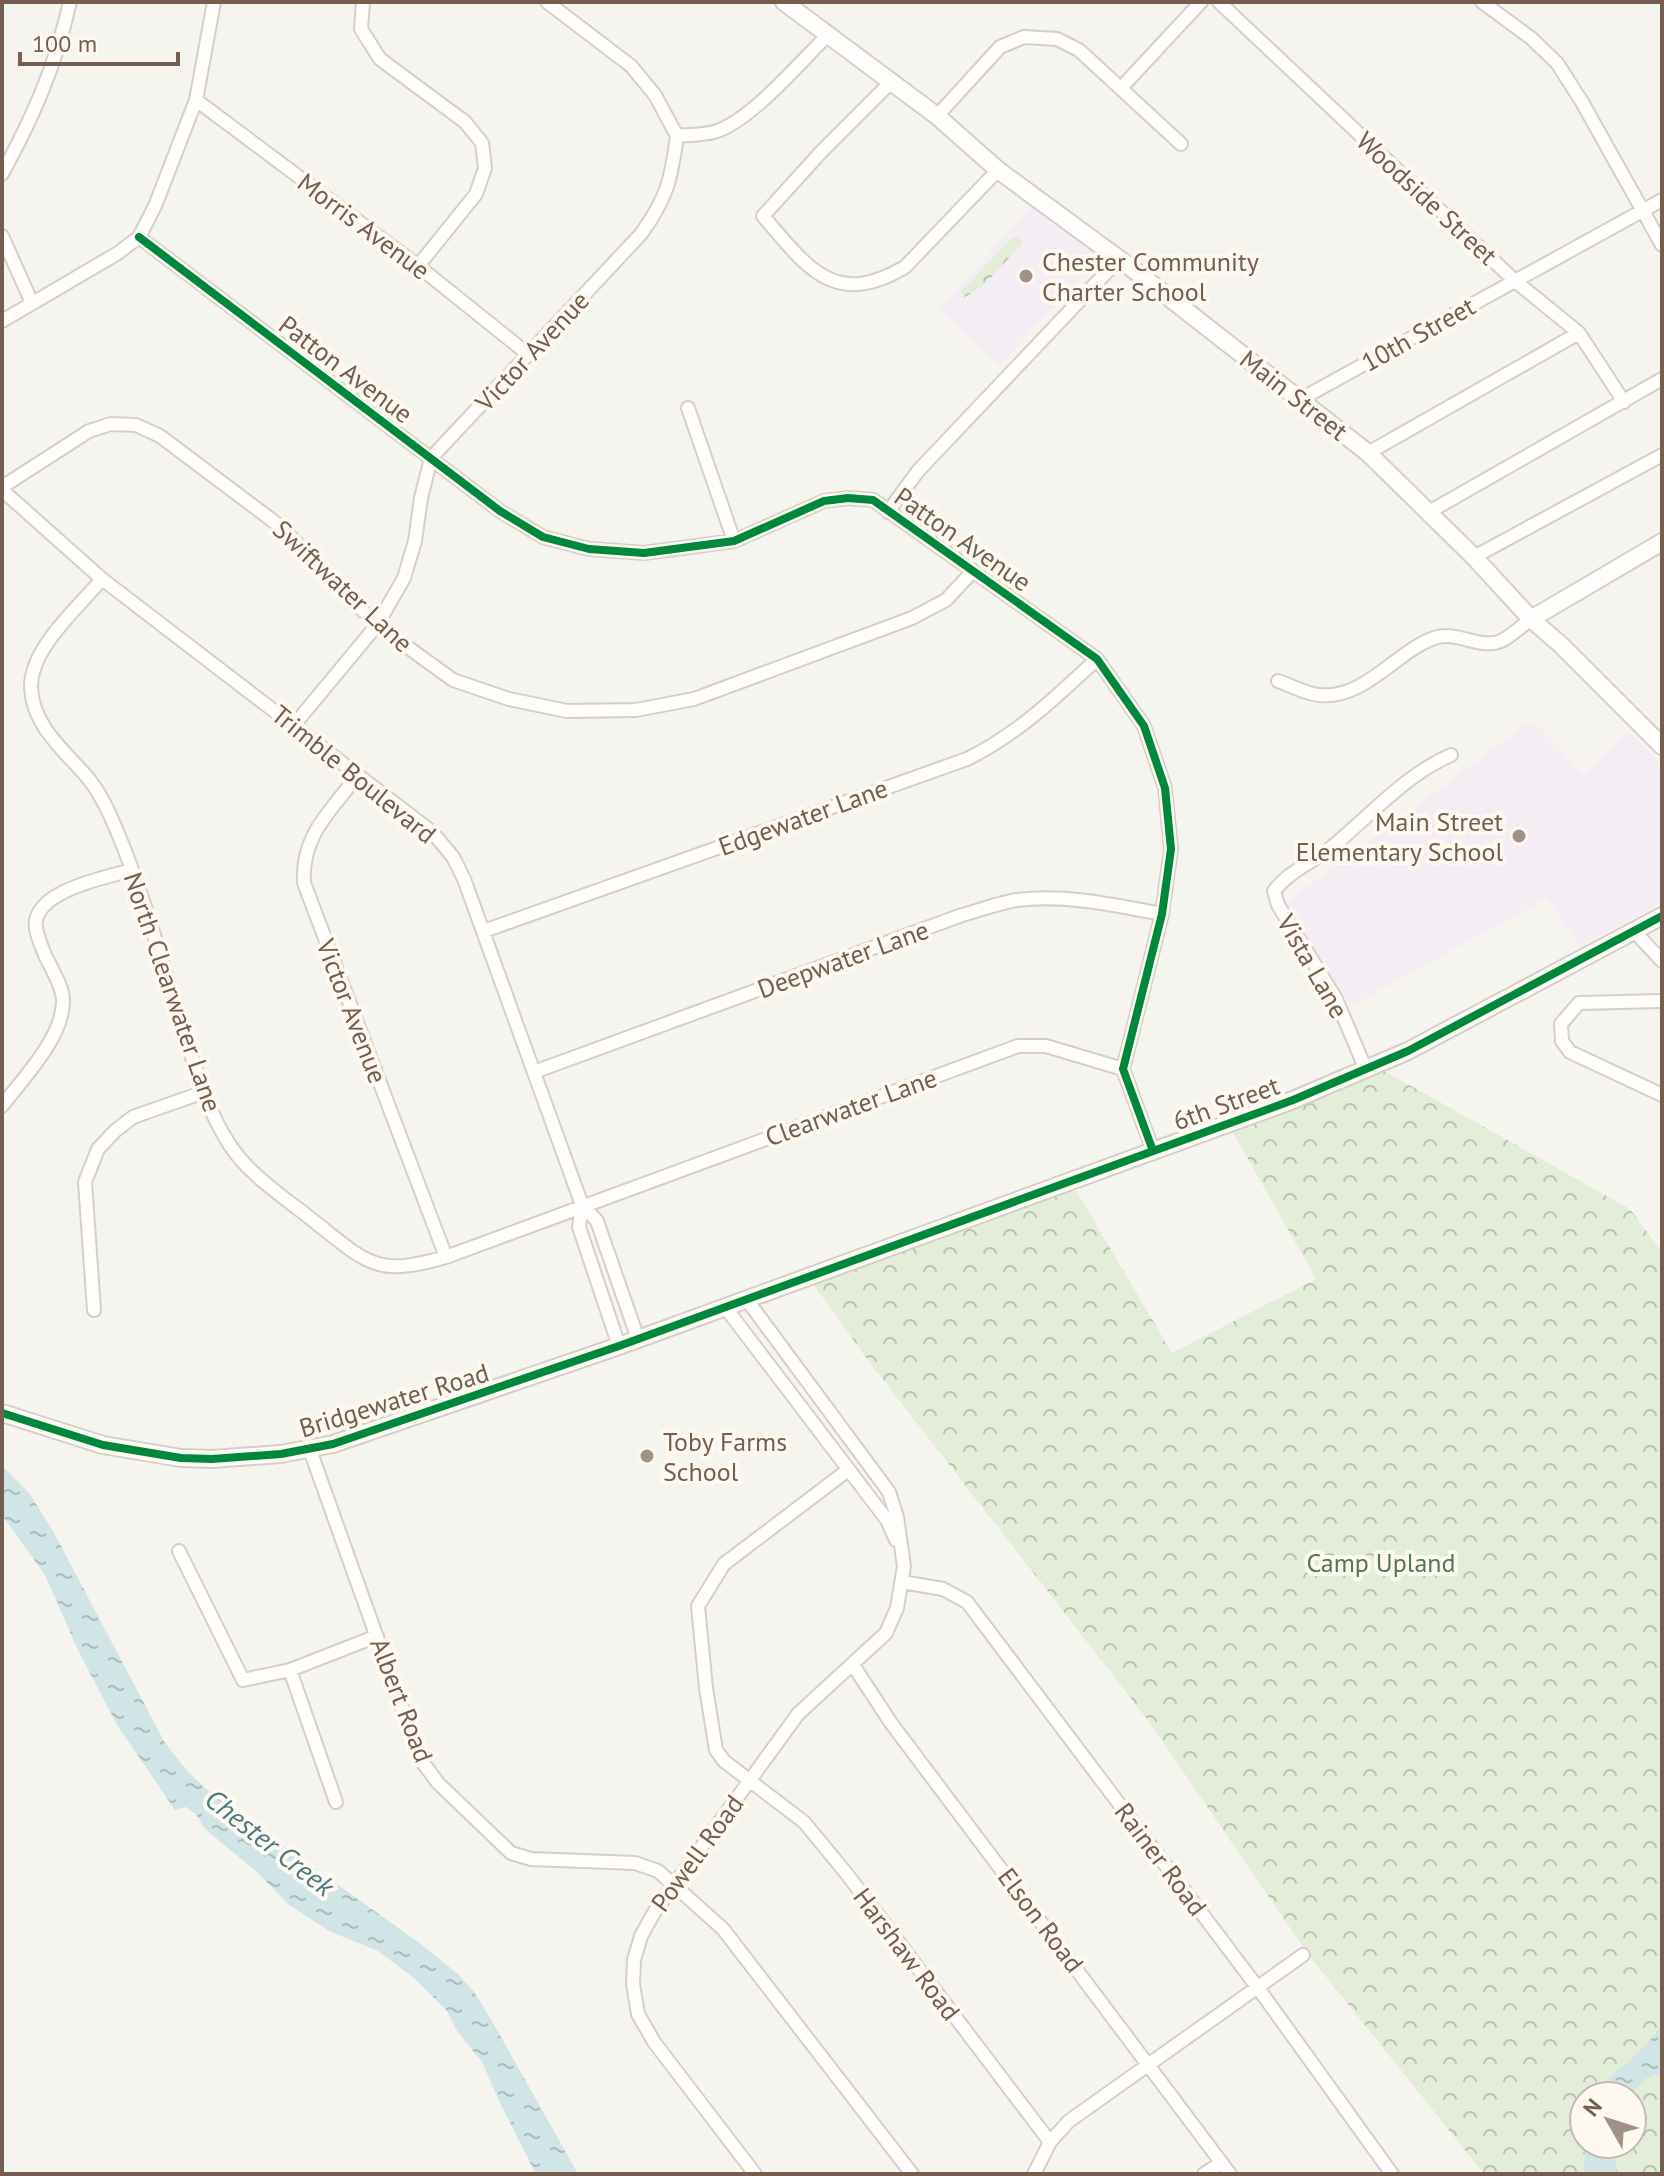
<svg xmlns="http://www.w3.org/2000/svg" width="1664" height="2176" viewBox="0 0 1664 2176" font-family="'PT Sans',sans-serif">
  <style>
    .education { fill: #f4edf3 }
    .park { fill: url(#park-crowns); fill-rule: evenodd }
    .water { fill: url(#water-ripples) }
    .lines { fill: none; stroke-linecap: round; stroke-linejoin: round }
    .minor-casing { stroke: #d4d0c9; stroke-width: 16 }
    .tertiary-casing { stroke: #d4d0c9; stroke-width: 20 }
    .minor { stroke: #fefdfc; stroke-width: 12 }
    .tertiary { stroke: #fefdfc; stroke-width: 16 }
    .cycleway-casing { stroke: #fdf9f1; stroke-width: 13 }
    .cycleway { stroke: #00873e; stroke-width: 8 }
    .poi-dot { fill: #a19288; stroke: #fdf9f1; stroke-width: 3 }
    .labels { text-anchor: middle; dominant-baseline: central; stroke-width: 8; stroke-linejoin: round; paint-order: stroke }
    .street-label { font-size: 26px; fill: #735e51; stroke: #fdf9f1 }
    .poi-label { font-size: 26px; fill: #735e51; stroke: #fdf9f1; text-anchor: start }
    .park-label { font-size: 26px; fill: #55784a; stroke: #fdf9f1 }
    .water-label { font-size: 28px; font-style: italic; fill: #4c7984; stroke: #fdf9f1 }
  </style>
  <defs>
    <pattern id="park-crowns" width="20" height="18" patternUnits="userSpaceOnUse" patternTransform="scale(2)"><rect width="20" height="18" fill="#e4edda"/><path d="M2 6a3 3 0 1 1 6 0M12 15a3 3 0 1 1 6 0" fill="none" stroke="#bdc3b3"/></pattern>
    <pattern id="water-ripples" width="26" height="14" patternUnits="userSpaceOnUse" patternTransform="scale(2)"><rect width="26" height="14" fill="#d1e4e6"/><path d="M2 4q2-2 4 0t4 0M15 11q2-2 4 0t4 0" fill="none" stroke="#aebcbd"/></pattern>
  </defs>
  <rect width="100%" height="100%" fill="#f6f4ee"/>
  <path class="education" d="M1033 204 1096 254V262L1000 365 939 310Z
    M1532 720 1584 774 1628 731 1662 765V902L1580 947 1547 898 1351 1006 1286 903Z"/>
  <path class="park" d="M1018 237 1023 243 984 285 965 297 960 292 1011 238Z
    M1381 1069 1630 1209 1662 1252V2174H1484L1308 1954 1147 1719 867 1359 809 1278 1071 1182 1172 1353 1316 1279 1227 1122ZM1584 2096H1632V2144H1584Z"/>
  <path class="water" d="M2 1466 29 1493 53 1531 165 1743 189 1773 214 1796 422 1945 459 1975 474 1992 492 2021 578 2174H536L499 2101 482 2062 457 2031 447 2011 414 1978 378 1951 329 1931 288 1904 257 1872 205 1829 196 1814 186 1807 175 1810 117 1725 77 1648 45 1575 2 1515Z
    M1662 2023V2073L1645 2079 1629 2096H1596C1613 2068 1647 2052 1662 2023Z
    M1585 2144H1616V2174H1584Z"/>
  <g class="lines">
    <g class="minor-casing">
      <path id="minor" d="M363 2 361 29 380 59 465 122 482 143 485 168 476 194 418 266
        M547 2 631 66 655 95 677 136
        M1219 2 1514 280 1579 333 1624 402
        M1482 2 1531 38 1557 63 1582 102 1662 245
        M890 83 822 151 763 216C807 267 834 309 905 267L998 170
        M1121 88 1201 2
        M196 100 418 266 529 355
        M937 116 1000 47 1024 37 1057 39 1079 50 1181 144
        M2 174C34 115 55 67 70 2
        M2 236 32 303
        M139 237 500 511 543 537 589 549 644 553 734 541 824 501 848 498 873 500 1097 659 1144 726 1165 788 1171 849 1162 914 1123 1069 1153 1151
        M2 321 118 253 139 237 155 206 196 100 214 2
        M1301 399 1662 200
        M688 408 734 541
        M1368 453 1579 333
        M2 487 89 431 111 424 136 425 160 436 281 527 377 625 453 680 509 699 567 711 636 710 694 699 912 618 946 600 973 571
        M2 490 102 579 432 832 453 857 464 879 582 1205 597 1221 638 1339
        M888 512 918 471 1119 259
        M1429 512 1662 379
        M1474 557 1662 455
        M102 579C78 608 30 648 31 688 33 727 65 751 88 778 97 789 104 802 110 815 142 886 162 964 186 1039 199 1078 211 1122 237 1155 258 1181 289 1201 315 1222 368 1264 377 1277 446 1257L1018 1046H1046L1123 1069
        M1278 681C1290 685 1306 694 1319 695 1364 700 1397 651 1434 638 1456 630 1480 650 1501 641 1511 636 1522 626 1531 619
        M294 725 377 625 404 578 415 541 421 498 431 458 641 234C667 198 671 180 677 136 689 135 703 135 714 132 750 122 800 62 828 35
        M358 775C331 811 301 835 304 883L446 1257
        M484 931 967 759C1018 734 1056 697 1097 659
        M1634 931 1662 961
        M1662 1001 1579 1003 1561 1024 1562 1041 1570 1052 1662 1095
        M1366 1070 1336 999 1278 905 1274 891C1290 870 1314 862 1333 846 1371 815 1405 775 1451 755
        M534 1072 962 915C980 910 999 903 1017 900 1066 894 1114 905 1162 914
        M2 1106C23 1078 64 1037 63 1000 63 987 51 968 45 955 41 945 34 930 36 920 43 889 105 878 131 870
        M582 1205 579 1227 619 1346
        M747 1300 889 1492 897 1517 904 1566 897 1608 886 1633 798 1714 655 1911 641 1936 634 1960 633 1984 638 2014 654 2042 755 2174
        M725 1307 887 1520 896 1540
        M94 1310 85 1182 98 1149 115 1131 133 1117 204 1092
        M310 1450 415 1744 424 1764 438 1783 511 1853 531 1859 635 1863 658 1871 675 1886 723 1929 912 2174
        M848 1470 724 1564 698 1606 706 1688 716 1750 724 1761 804 1822 846 1873 1050 2142
        M179 1551 243 1680 290 1670 377 1636
        M902 1582 943 1589 967 1602 1258 1988 1392 2174
        M853 1665 891 1723 1230 2174
        M290 1670 336 1802
        M1034 2174 1050 2142 1069 2121 1303 1955
        M1204 2174 1221 2163"/>
    </g>
    <g class="tertiary-casing">
      <path id="tertiary" d="M784 2 937 116 998 170 1130 267 1368 453 1474 557 1531 619 1561 645 1662 746
        M1531 619 1662 542
        M2 1413 103 1445 181 1458 212 1459 281 1454 333 1444 619 1346 1293 1100 1408 1051 1662 916"/>
    </g>
    <use href="#minor" class="minor"/>
    <use href="#tertiary" class="tertiary"/>
    <g class="cycleway-casing">
      <path id="cycleway" d="M139 237 500 511 543 537 589 549 644 553 734 541 824 501 848 498 873 500 1097 659 1144 726 1165 788 1171 849 1162 914 1123 1069 1153 1151
        M2 1413 103 1445 181 1458 212 1459 281 1454 333 1444 619 1346 1293 1100 1408 1051 1662 916"/>
    </g>
    <use href="#cycleway" class="cycleway"/>
  </g>
  <g class="poi-dot">
    <circle cx="1026" cy="276" r="8"/>
    <circle cx="1519" cy="836" r="8"/>
    <circle cx="647" cy="1456" r="8"/>
  </g>
  <g class="labels">
    <g class="street-label">
      <text transform="translate(1427 198) rotate(43)">Woodside Street</text>
      <text transform="translate(364 226) rotate(37)">Morris Avenue</text>
      <text transform="translate(1418 334) rotate(-29)">10th Street</text>
      <text transform="translate(532 351) rotate(-47)">Victor Avenue</text>
      <text transform="translate(346 369) rotate(37)">Patton Avenue</text>
      <text transform="translate(1294 395) rotate(38)">Main Street</text>
      <text transform="translate(963 539) rotate(35)">Patton Avenue</text>
      <text transform="translate(343 586) rotate(43)">Swiftwater Lane</text>
      <text transform="translate(354 774) rotate(39)">Trimble Boulevard</text>
      <text transform="translate(803 817) rotate(-20)">Edgewater Lane</text>
      <text transform="translate(843 959) rotate(-20)">Deepwater Lane</text>
      <text transform="translate(1313 966) rotate(60)">Vista Lane</text>
      <text transform="translate(173 992) rotate(71)">North Clearwater Lane</text>
      <text transform="translate(352 1011) rotate(69)">Victor Avenue</text>
      <text transform="translate(1226 1103) rotate(-20)">6th Street</text>
      <text transform="translate(851 1107) rotate(-20)">Clearwater Lane</text>
      <text transform="translate(394 1400) rotate(-17)">Bridgewater Road</text>
      <text transform="translate(402 1700) rotate(69)">Albert Road</text>
      <text transform="translate(697 1853) rotate(-54)">Powell Road</text>
      <text transform="translate(1161 1859) rotate(53)">Rainer Road</text>
      <text transform="translate(1041 1920) rotate(53)">Elson Road</text>
      <text transform="translate(907 1954) rotate(53)">Harshaw Road</text>
    </g>
    <g class="poi-label">
      <text x="1042" y="261">Chester Community<tspan x="1042" dy="30">Charter School</tspan></text>
      <text x="1503" y="821" text-anchor="end">Main Street<tspan x="1503" dy="30">Elementary School</tspan></text>
      <text x="663" y="1441">Toby Farms<tspan x="663" dy="30">School</tspan></text>
    </g>
    <g class="park-label">
      <text x="1381" y="1562">Camp Upland</text>
    </g>
    <g class="water-label">
      <text transform="translate(270 1842) rotate(38)">Chester Creek</text>
    </g>
  </g>
  <rect width="1664" height="2176" fill="none" stroke="#735e51" stroke-width="8"/>
  <g transform="translate(1608 2120) rotate(309)"><circle r="38" fill="#fdf9f1" stroke="#c6bbb1" stroke-width="2"/>
  <path d="M0-6L14 30L0 20L-14 30Z" fill="#a19288"/>
  <text y="-12" font-size="22" font-weight="bold" text-anchor="middle" fill="#735e51">N</text>
  </g>
  <path d="M20 52v12h158v-12" fill="none" stroke="#735e51" stroke-width="4"/>
  <text x="32" y="52" font-size="24" fill="#735e51" stroke="#fdf9f1" stroke-width="6" paint-order="stroke">100 m</text>
</svg>
